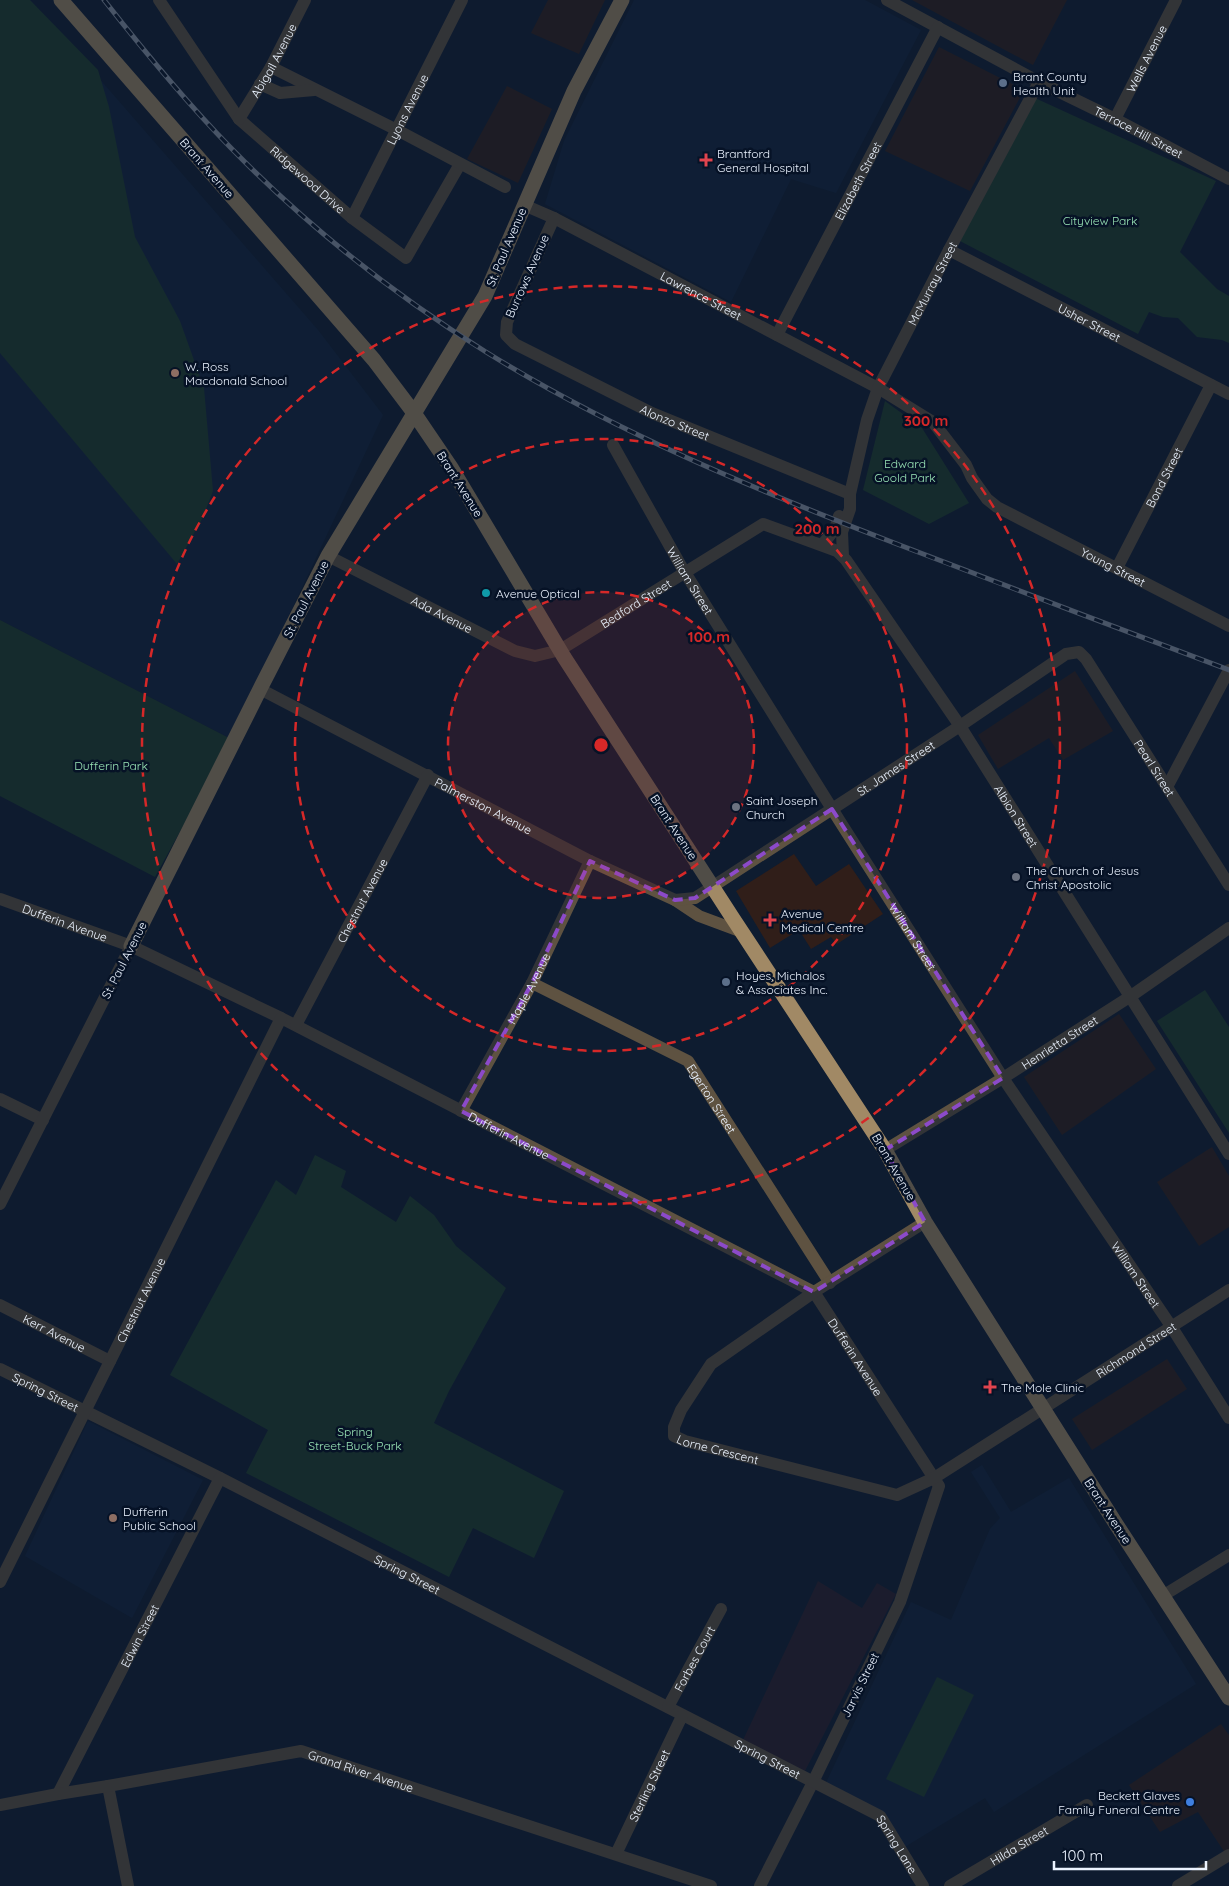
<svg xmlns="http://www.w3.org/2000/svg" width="1229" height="1886" viewBox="0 0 1229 1886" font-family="Quicksand,sans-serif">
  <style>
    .commercial { fill: #301e19 }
    .industrial { fill: #2a1e2b }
    .built { fill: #11233d }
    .green { fill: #1e3f2c }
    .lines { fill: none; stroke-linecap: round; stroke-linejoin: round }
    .minor { stroke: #5e5241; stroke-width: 12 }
    .major { stroke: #a18965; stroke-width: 15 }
    .rail-casing { stroke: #8e99a8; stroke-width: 5 }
    .rail { stroke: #061226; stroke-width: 3; stroke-dasharray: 9; stroke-linecap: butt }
    .marked { fill: none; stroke: #8c4ac9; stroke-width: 4; stroke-dasharray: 10 6; stroke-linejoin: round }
    .ring { fill: none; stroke: #d62828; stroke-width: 2.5; stroke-dasharray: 9 6 }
    .service-dot { fill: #5c6f8a; stroke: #061226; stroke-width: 2 }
    .health-dot { fill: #e0444e; stroke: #061226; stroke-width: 2 }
    .education-dot { fill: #8d6e63; stroke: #061226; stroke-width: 2 }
    .culture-dot { fill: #0f9aa8; stroke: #061226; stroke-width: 2 }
    .worship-dot { fill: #6b7280; stroke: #061226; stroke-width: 2 }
    .shop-dot { fill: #3f7fe0; stroke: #061226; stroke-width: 2 }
    .labels { text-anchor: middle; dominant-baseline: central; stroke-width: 5; stroke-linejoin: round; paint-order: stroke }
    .street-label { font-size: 12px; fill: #ebf3ff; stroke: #061226 }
    .poi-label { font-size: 12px; fill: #ebf3ff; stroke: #061226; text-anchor: start }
    .park-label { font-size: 12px; fill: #99e3b5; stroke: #061226 }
    .centre { fill: #d62828; stroke: #061226; stroke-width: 2.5 }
    .ring-label { font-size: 15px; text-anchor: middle; font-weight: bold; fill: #d62828; stroke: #061226; stroke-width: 5; stroke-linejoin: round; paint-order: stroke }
  </style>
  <rect width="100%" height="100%" fill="#0e1c30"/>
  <path class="commercial" d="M548 0H605L579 54 531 33Z
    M912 0H1067L1033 65Z
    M939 47 1024 90 970 191 885 151Z
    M507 86 552 109 518 183 467 159Z
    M1075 671 1113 731 1063 760 1049 738 998 769 978 735Z
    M794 854 816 886 849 864 883 914 837 944 831 937 811 949 799 930 770 948 736 891Z
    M1119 1014 1156 1069 1062 1135 1024 1077Z
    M1212 1147 1229 1176V1227L1199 1246 1157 1182Z
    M1167 1359 1187 1389 1092 1450 1072 1419Z
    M1221 1724 1229 1735V1859L1198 1812 1160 1832 1129 1785Z"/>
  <path class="industrial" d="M818 1581 862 1608 877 1583 896 1594 805 1771 743 1740Z"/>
  <path class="built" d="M0 0H30L43 14 318 330 383 415 231 739 0 620Z
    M634 0H865L921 30 836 193 791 179 731 302 545 204 564 141Z
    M88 1421 203 1480 132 1618 25 1556Z
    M982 1465 1011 1512 1069 1478 1196 1684 994 1812 985 1798 903 1848 878 1811 825 1785 911 1602 951 1620 990 1529 1000 1518 971 1472Z"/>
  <path class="green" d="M0 0H30L98 70 109 107 135 237 180 321 204 388 213 491 202 519 177 564 0 353Z
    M1035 98 1216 181 1180 252 1217 289 1229 296V343L1222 340 1197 337 1178 318 1163 317 1149 312 1138 334 960 241Z
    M885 401 922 428 969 503 929 524 863 490Z
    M0 620 231 739 155 877 0 796Z
    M1205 990 1229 1027V1133L1157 1021Z
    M315 1155 346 1171 341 1187 396 1222 410 1196 434 1215 456 1246 506 1288 449 1391 434 1423 564 1491 534 1558 473 1528 449 1577 246 1473 268 1430 170 1375 276 1180 296 1195Z
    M937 1677 974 1695 924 1797 886 1779Z"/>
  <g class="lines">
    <g class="minor">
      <path id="s1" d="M159 0 239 119 352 218 406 258 460 164"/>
      <path id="s2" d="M887 0 1039 82 1115 119 1229 179"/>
      <path d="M271 67 397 130 505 187"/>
      <path d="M260 84 280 93 314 90"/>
      <path id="s3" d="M239 119 271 67 305 0"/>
      <path id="s4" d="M1115 119 1176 0"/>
      <path id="s5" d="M524 205 554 218 878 388 933 422 966 465 972 478 987 499 997 507 1229 626"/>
      <path id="s6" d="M352 218 462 0"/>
      <path id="s7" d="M554 218 507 322 506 335 515 344 652 413 850 494"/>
      <path id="s8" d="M949 250 1229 394"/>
      <path id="s9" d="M777 335 938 27"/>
      <path id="s10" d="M613 445 681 566 839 820 1003 1078 1171 1326 1229 1418"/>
      <path d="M822 545 835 529 839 516"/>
      <path id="s11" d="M328 556 515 651 535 656 560 650 763 524 837 551 846 560 960 726 1229 1154"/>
      <path id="s12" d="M843 556 842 532 850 509V494L867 420 878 388 949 250 1039 82"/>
      <path id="s13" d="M1117 568 1211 385"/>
      <path id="s14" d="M260 689 590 861 675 900 699 916 742 932"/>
      <path d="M1167 787 1229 670"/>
      <path id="s15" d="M0 899 131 946 281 1018 814 1292 939 1486 900 1602 813 1782 760 1886"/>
      <path id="s16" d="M675 900 695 898 960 726 1066 654 1079 652 1086 659 1229 885"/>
      <path id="s17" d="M532 983 688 1061 830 1283"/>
      <path id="s18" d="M296 1025 428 775"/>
      <path d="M0 1099 43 1120"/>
      <path id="s19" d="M461 1111 532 983 590 861"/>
      <path id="s20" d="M885 1150 1003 1078 1131 996 1229 928"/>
      <path d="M0 1204 131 946"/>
      <path id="s21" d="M925 1222 814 1292 711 1364 681 1410 674 1427V1436L685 1441 897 1495 934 1478 1229 1290"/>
      <path id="s22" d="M0 1305 110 1361"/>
      <path id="s23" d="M0 1369 220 1478 880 1816 923 1886"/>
      <path id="s24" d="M0 1582 281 1018"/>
      <path d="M1164 1595 1229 1555"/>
      <path id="s25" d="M668 1707 721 1609"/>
      <path d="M108 1786 128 1886"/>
      <path id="s26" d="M58 1794 220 1478"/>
      <path id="s27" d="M0 1805 58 1794 108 1786 301 1751 711 1886"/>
      <path id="s28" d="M616 1854 682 1716"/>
      <path id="s29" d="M950 1886 1087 1805"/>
      <path d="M1178 1886 1229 1855"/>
    </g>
    <path class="major" d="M61 0 374 360 414 413 452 469 564 657 732 917 885 1150 925 1222 1116 1524 1229 1698
      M131 946 260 689 328 556 485 296 574 91 622 0"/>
    <g class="rail-casing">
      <path id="rail" d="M104 0C144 51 185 101 230 147 306 225 393 294 486 352 615 432 756 490 897 544 1008 587 1118 628 1229 670"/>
    </g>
    <use href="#rail" class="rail"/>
  </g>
  <path d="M0 0H1229V1886H0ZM832 809 1003 1078 885 1150 925 1222 814 1292 461 1111 532 983 590 861 675 900 695 898Z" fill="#0e1c30" fill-opacity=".55" fill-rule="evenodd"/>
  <path class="marked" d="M832 809 1003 1078 885 1150 925 1222 814 1292 461 1111 532 983 590 861 675 900 695 898Z"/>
  <circle cx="601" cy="745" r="153" fill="#d62828" fill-opacity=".12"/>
  <g class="ring">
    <circle cx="601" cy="745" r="153"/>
    <circle cx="601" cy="745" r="306"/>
    <circle cx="601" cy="745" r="459"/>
  </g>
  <g class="service-dot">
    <circle cx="1003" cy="83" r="5"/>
    <circle cx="726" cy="982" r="5"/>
  </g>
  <g class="health-dot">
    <path d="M703.5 152.5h5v5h5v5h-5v5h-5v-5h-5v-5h5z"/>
    <path d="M767.5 912.5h5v5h5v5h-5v5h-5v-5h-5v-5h5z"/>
    <path d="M987.5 1379.5h5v5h5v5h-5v5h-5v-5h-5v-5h5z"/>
  </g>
  <g class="education-dot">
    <circle cx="175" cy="373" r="5"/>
    <circle cx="113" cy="1518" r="5"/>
  </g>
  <circle class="culture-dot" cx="486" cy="593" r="5"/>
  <g class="worship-dot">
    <circle cx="736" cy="807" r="5"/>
    <circle cx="1016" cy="877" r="5"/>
  </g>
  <circle class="shop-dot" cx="1190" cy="1802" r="5"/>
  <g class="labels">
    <g class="street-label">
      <text stroke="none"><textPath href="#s4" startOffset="68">Wells Avenue</textPath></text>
      <text stroke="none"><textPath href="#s3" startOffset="68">Abigail Avenue</textPath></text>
      <text stroke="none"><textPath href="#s6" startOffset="122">Lyons Avenue</textPath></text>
      <text stroke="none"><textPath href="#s2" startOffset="284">Terrace Hill Street</textPath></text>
      <text transform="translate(207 168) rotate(49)">Brant Avenue</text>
      <text stroke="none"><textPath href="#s1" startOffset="235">Ridgewood Drive</textPath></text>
      <text stroke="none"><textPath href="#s9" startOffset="174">Elizabeth Street</textPath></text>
      <text transform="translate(506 247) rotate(-67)">St. Paul Avenue</text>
      <text transform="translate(527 276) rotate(-66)">Burrows Avenue</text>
      <text stroke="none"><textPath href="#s12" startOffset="291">McMurray Street</textPath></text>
      <text stroke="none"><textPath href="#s5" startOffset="199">Lawrence Street</textPath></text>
      <text stroke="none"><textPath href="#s8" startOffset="158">Usher Street</textPath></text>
      <text stroke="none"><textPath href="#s7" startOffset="318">Alonzo Street</textPath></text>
      <text stroke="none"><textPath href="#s13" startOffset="102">Bond Street</textPath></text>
      <text transform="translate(460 484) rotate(58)">Brant Avenue</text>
      <text stroke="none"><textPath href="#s5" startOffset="701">Young Street</textPath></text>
      <text stroke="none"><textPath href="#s10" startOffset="156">William Street</textPath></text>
      <text transform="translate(306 599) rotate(-63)">St. Paul Avenue</text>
      <text stroke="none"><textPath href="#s11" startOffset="345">Bedford Street</textPath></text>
      <text stroke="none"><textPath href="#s11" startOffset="128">Ada Avenue</textPath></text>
      <text stroke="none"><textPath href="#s16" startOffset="259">St. James Street</textPath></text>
      <text stroke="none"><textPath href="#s16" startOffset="616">Pearl Street</textPath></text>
      <text stroke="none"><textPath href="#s14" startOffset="252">Palmerston Avenue</textPath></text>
      <text stroke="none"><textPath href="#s11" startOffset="894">Albion Street</textPath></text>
      <text transform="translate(674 827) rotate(57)">Brant Avenue</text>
      <text stroke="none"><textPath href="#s18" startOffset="141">Chestnut Avenue</textPath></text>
      <text stroke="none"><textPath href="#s15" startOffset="69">Dufferin Avenue</textPath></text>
      <text stroke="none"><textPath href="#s10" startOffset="576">William Street</textPath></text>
      <text transform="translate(124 960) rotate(-63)">St. Paul Avenue</text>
      <text stroke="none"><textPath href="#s19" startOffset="140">Maple Avenue</textPath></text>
      <text stroke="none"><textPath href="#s20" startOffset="205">Henrietta Street</textPath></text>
      <text stroke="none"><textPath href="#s17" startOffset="219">Egerton Street</textPath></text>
      <text stroke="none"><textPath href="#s15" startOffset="562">Dufferin Avenue</textPath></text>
      <text transform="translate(894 1167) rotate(60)">Brant Avenue</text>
      <text stroke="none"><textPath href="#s10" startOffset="981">William Street</textPath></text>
      <text stroke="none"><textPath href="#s24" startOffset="315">Chestnut Avenue</textPath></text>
      <text stroke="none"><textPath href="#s22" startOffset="61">Kerr Avenue</textPath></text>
      <text stroke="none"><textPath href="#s21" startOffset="850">Richmond Street</textPath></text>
      <text stroke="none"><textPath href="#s15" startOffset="982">Dufferin Avenue</textPath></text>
      <text stroke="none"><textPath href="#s23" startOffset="51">Spring Street</textPath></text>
      <text stroke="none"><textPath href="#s21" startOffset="385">Lorne Crescent</textPath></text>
      <text transform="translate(1108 1511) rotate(57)">Brant Avenue</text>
      <text stroke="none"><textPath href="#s23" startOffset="456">Spring Street</textPath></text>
      <text stroke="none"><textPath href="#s26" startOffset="178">Edwin Street</textPath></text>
      <text stroke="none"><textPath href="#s25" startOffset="55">Forbes Court</textPath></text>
      <text transform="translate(860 1685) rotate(-64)">Jarvis Street</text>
      <text stroke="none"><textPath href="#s23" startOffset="861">Spring Street</textPath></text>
      <text stroke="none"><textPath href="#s27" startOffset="369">Grand River Avenue</textPath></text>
      <text stroke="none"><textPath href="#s28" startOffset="76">Sterling Street</textPath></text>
      <text stroke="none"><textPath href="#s23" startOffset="1020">Spring Lane</textPath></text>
      <text stroke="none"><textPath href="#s29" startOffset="80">Hilda Street</textPath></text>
    </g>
    <g class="poi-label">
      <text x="1013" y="76">Brant County<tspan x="1013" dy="14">Health Unit</tspan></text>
      <text x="717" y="153">Brantford<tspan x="717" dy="14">General Hospital</tspan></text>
      <text x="185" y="366">W. Ross<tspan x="185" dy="14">Macdonald School</tspan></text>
      <text x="496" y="593">Avenue Optical</text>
      <text x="746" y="800">Saint Joseph<tspan x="746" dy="14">Church</tspan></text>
      <text x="1026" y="870">The Church of Jesus<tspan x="1026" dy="14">Christ Apostolic</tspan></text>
      <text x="781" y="913">Avenue<tspan x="781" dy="14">Medical Centre</tspan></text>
      <text x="736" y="975">Hoyes, Michalos<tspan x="736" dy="14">&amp; Associates Inc.</tspan></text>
      <text x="1001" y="1387">The Mole Clinic</text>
      <text x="123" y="1511">Dufferin<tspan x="123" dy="14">Public School</tspan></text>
      <text x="1180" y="1795" text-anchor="end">Beckett Glaves<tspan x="1180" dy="14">Family Funeral Centre</tspan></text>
    </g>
    <g class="park-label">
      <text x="1100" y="220">Cityview Park</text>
      <text x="905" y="463">Edward<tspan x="905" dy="14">Goold Park</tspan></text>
      <text x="111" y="765">Dufferin Park</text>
      <text x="355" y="1431">Spring<tspan x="355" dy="14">Street-Buck Park</tspan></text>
    </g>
  </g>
  <circle cx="601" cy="745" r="8" class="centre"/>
  <g class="ring-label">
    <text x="926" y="426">300 m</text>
    <text x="817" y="534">200 m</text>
    <text x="709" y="642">100 m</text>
  </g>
  <path d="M1054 1861v8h152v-8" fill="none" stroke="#ebf3ff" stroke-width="2.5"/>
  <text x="1062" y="1861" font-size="15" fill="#ebf3ff" stroke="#061226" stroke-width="4" paint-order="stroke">100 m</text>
</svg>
